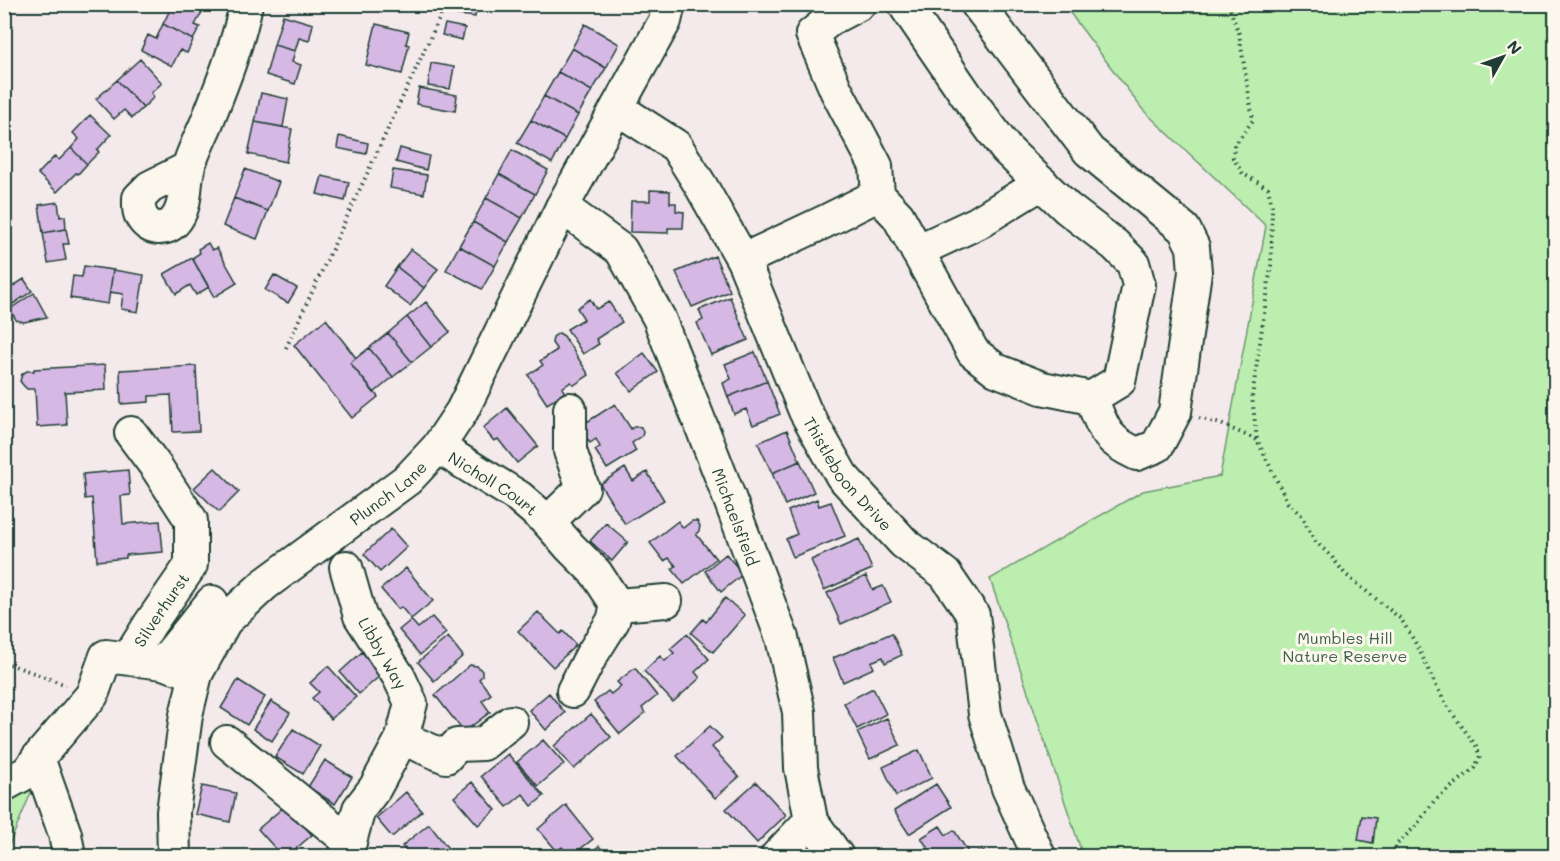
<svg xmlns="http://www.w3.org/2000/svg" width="1560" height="861" viewBox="0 0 1560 861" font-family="Mali,sans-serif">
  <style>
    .green { fill: #bceeaf; stroke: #6e9672; stroke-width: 1.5 }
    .building { fill: #d6b8e5; stroke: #1f3d34; stroke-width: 1.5 }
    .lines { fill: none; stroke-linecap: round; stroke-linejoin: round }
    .minor-casing { stroke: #1f3d34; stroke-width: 36 }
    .path { stroke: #1f3d34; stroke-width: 4; stroke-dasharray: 1.5 4.5; stroke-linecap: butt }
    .minor { stroke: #fbf7ec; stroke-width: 32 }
    .labels { text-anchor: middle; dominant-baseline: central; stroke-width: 6; stroke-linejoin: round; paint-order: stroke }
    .street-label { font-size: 16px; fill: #1f3d34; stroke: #fbf7ec }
    .park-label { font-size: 16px; fill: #3e604d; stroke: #fbf7ec }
  </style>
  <rect width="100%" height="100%" fill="#f4eaeb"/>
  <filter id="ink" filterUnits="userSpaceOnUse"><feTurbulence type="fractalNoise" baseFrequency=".0167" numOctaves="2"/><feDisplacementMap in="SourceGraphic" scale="12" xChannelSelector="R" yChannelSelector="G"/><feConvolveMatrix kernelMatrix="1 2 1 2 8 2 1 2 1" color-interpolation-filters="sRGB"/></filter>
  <g filter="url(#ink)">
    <path class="green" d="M1064 5H1555V856H1083L990 579 1143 491 1220 476 1266 226 1143 110Z
      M5 761 38 776 5 855Z"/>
    <path class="building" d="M173 4H187L202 12 195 25 200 27 193 40 163 24Z
      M453 4H477L475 17 452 14Z
      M283 15 313 24 309 41 299 38 295 51 274 45Z
      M163 24 193 40 187 53 180 50 172 66 141 50 148 35 156 39Z
      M376 24 409 32 406 44 409 45 402 74 366 65Z
      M445 24 465 28 462 40 442 35Z
      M585 24 619 44 606 68 572 48Z
      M274 45 295 51 292 62 301 65 295 84 266 75Z
      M572 48 606 68 592 91 558 72Z
      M140 59 162 83 151 93 154 97 143 108 117 80Z
      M431 63 454 67 450 89 428 86Z
      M558 72 592 91 578 115 544 96Z
      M117 80 143 108 132 118 124 110 114 119 96 99Z
      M419 88 457 95 455 111 416 104Z
      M261 93 288 99 283 127 255 122Z
      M544 96 578 115 565 139 531 120Z
      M90 115 111 135 97 150 99 152 87 164 71 148 79 139 73 133Z
      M531 120 565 139 552 163 517 143Z
      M255 122 292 129 286 162 248 154Z
      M339 136 368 143 366 154 337 148Z
      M71 148 87 164 78 174 76 173 57 192 38 174 55 156 59 160Z
      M400 148 429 156 426 170 396 162Z
      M512 150 548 170 535 194 499 174Z
      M245 169 279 182 268 211 234 198Z
      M393 170 427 175 424 194 390 188Z
      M499 174 535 194 522 218 486 198Z
      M322 176 349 182 345 201 317 194Z
      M650 190 670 191V203H676V211L684 212 683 228H668V233L630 232 631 201H650Z
      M234 198 268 211 257 239 223 226Z
      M486 198 522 218 508 242 473 222Z
      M58 202 60 217 65 216 66 229 43 233 39 205Z
      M473 222 508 242 495 266 459 246Z
      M66 229 69 244H63L66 260 48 263 43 233Z
      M208 243 212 250 217 248 237 283 214 297 192 258 200 253 198 249Z
      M459 246 495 266 482 289 446 270Z
      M411 249 438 269 424 288 397 267Z
      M715 256 730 291 692 307 676 272Z
      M192 258 209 287 196 295 190 285 176 294 164 274Z
      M84 266 113 270 108 304 70 298 73 276 82 277Z
      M397 267 424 288 410 306 384 286Z
      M113 270 144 275 138 312 121 309 123 294 110 292Z
      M274 275 297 288 288 303 265 290Z
      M24 279 32 291 13 304 4 292Z
      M34 293 47 317 24 322 16 320 10 309Z
      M730 297 748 340 711 355 697 323 703 320 699 310Z
      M590 299 596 309 609 302 622 322 596 339 599 344 583 354 567 329 584 319 577 308Z
      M426 302 450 332 431 347 407 317Z
      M407 317 431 347 412 362 388 333Z
      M326 319 356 358 350 363 378 397 352 418 294 345Z
      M388 333 412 362 393 377 369 348Z
      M559 333 564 336 589 375 574 385 571 382 562 388 565 393 547 404 528 375 543 365 540 361 557 350 552 343 553 337Z
      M369 348 393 377 374 393 350 363Z
      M755 352 767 381 728 397 723 383 731 379 725 364Z
      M644 353 658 372 631 391 617 373Z
      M105 365 106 390 65 392 67 425 37 427 35 389H27L23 385 20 381 22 374 27 371H34V369Z
      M196 366 199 431 173 432 171 395 149 396V402L121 404 120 370Z
      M767 381 780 414 753 425 746 409 734 414 728 397Z
      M615 404 631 429 635 426 641 427 643 432 642 436 632 443 636 451 607 469 595 450 600 447 596 439 590 443 579 427Z
      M507 408 538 446 517 463 498 439 494 441 483 428Z
      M787 430 800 461 772 473 758 443Z
      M800 461 814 492 785 505 772 473Z
      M215 468 239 492 219 512 194 488Z
      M625 468 633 481 647 472 664 500 625 524 600 484Z
      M128 470 130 495 121 496 123 524 160 521 163 552 126 555V558L97 561 92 498 85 499 83 474Z
      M817 499 819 506 831 502 845 536 793 557 786 539 797 534 788 511Z
      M678 521 683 528 692 521H697L700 526 699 531 696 534 716 559 684 584 672 569 676 566 669 558 664 561 650 543Z
      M606 523 628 542 612 561 590 541Z
      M391 529 407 547 380 572 364 554Z
      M859 539 872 569 824 590 811 560Z
      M726 554 743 574 721 592 705 571Z
      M406 568 433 601 411 619 401 607 398 609 381 589Z
      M866 576 873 590 883 586 891 602 841 624 827 593Z
      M725 598 745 615 713 652 691 633 703 619 706 622Z
      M538 612 560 634 563 631 576 645 553 667 518 631Z
      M432 617 446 633 420 655 399 630 411 620 418 628Z
      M892 633 902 655 885 663 883 657 871 662 874 668 843 682 833 658Z
      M687 634 709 659 695 672 700 678 673 702 644 671 660 656 665 661 674 653 670 649Z
      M448 637 463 656 434 681 418 662Z
      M362 652 382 674 359 694 340 672Z
      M470 665 477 666 482 671V676L479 679 491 694 482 701 490 712 464 732 435 695Z
      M328 666 356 697 331 719 312 698 319 692 310 683Z
      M635 668 657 696 642 708 645 713 620 734 594 702 608 691 611 694 621 686 617 682Z
      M238 680 265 697 247 725 221 708Z
      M873 688 886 714 857 729 844 703Z
      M549 693 565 713 546 730 529 710Z
      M271 701 290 713 272 741 253 729Z
      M591 714 611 737 574 769 554 746Z
      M887 718 900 745 870 759 857 732Z
      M710 726 722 738 712 747 739 777 715 798 677 756Z
      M293 729 320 746 303 774 275 757Z
      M543 740 564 764 538 786 517 762Z
      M919 750 932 778 896 796 883 767Z
      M508 754 544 796 532 806 523 794 507 807 481 776Z
      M325 760 352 777 335 804 308 787Z
      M472 782 496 810 478 825 454 797Z
      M756 782 786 815 757 843 726 809Z
      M936 784 951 807 909 834 894 811Z
      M202 786 236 793 230 822 195 814Z
      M406 792 422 811 392 837 376 818Z
      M286 805 312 835 287 856H282L258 829Z
      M566 805 593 839 571 856H568L562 847 557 851 538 829Z
      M1362 816 1376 818 1373 843 1358 840Z
      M429 824 454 856H411L402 846Z
      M940 826 946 835 954 830 968 852 962 856H922L920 853 928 848 921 838Z
      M599 846 608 856H586Z
      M982 849 986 856H962L968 852 970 856Z"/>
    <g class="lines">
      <g class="minor-casing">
        <g id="minor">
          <path d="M859 4 832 18 812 34 836 90 876 166 878 195 898 216 973 352 996 370 1042 388 1091 398 1119 381 1139 285 1133 263 1115 245 1067 208 1006 149 967 96 904 4"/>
          <path d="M977 4 1089 151 1184 229 1193 247 1195 272 1175 412 1157 446 1137 454C1105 440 1104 429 1091 398"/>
          <path id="s1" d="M617 108 676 146 701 186 743 260 805 411 842 476 904 543 945 574 973 615 985 714 1008 788 1039 856"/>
          <path d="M188 168 150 187 139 198C139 206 138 212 143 219 151 230 165 231 174 222 187 208 184 186 188 169 192 153 201 137 207 122 222 84 238 45 246 4"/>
          <path id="s2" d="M562 207 621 250 659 318 724 484 782 638 799 712 801 768 811 820 777 856"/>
          <path d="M917 251 977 223 1042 183"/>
          <path d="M743 260 824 222 878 195"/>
          <path id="s3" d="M438 447 519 497 548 522 570 547 596 573 617 605 613 621 591 656 573 691"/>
          <path d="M548 522 583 488 570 451V409"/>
          <path d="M617 605 666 601"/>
          <path id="s4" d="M129 658 150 624 191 565V520L157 468 131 433"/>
          <path d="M163 663 212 602"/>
          <path d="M402 738 446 757 457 745 483 744 511 722"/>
          <path d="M227 742 350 842"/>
          <path d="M4 785 28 772 38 758"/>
          <path d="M811 820 837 856"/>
          <path d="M69 856 65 834 38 758 92 695 106 656 163 663 196 674"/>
          <path id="s5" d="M174 856 173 812 186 715 196 674 225 621 265 584 408 479 438 447 462 411 562 207 665 21 669 4"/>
          <path d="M346 856 359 809 375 788 402 738 411 703 399 677 360 616 346 567"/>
        </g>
      </g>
      <path class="path" d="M1228 4 1239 34 1253 120 1234 146 1233 158 1243 174 1268 188 1272 207 1271 266 1252 397 1257 440 1288 503 1301 515 1315 541 1332 557 1345 574 1401 619 1419 649 1431 676 1447 706 1476 746 1480 756 1475 768 1434 801 1416 826 1395 846 1396 856
        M286 348 446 4
        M1199 418 1221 424 1257 440
        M4 662 66 685"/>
      <use href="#minor" class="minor"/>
    </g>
  </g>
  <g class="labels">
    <g class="street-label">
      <text stroke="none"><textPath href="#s1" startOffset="442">Thistleboon Drive</textPath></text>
      <text stroke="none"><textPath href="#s3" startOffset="66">Nicholl Court</textPath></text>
      <text stroke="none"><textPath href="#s5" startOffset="452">Plunch Lane</textPath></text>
      <text stroke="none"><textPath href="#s2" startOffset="364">Michaelsfield</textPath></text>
      <text stroke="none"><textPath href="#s4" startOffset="58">Silverhurst</textPath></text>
      <text transform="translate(383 653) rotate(60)">Libby Way</text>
    </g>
    <g class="park-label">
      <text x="1345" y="637">Mumbles Hill<tspan x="1345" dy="18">Nature Reserve</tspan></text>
    </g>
  </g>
  <rect width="1560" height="861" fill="none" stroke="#fbf7ec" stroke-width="24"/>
  <rect x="12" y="12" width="1536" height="837" fill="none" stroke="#1f3d34" stroke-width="2" filter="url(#ink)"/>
  <g transform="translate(1503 57) rotate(50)" stroke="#fbf7ec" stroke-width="4.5" paint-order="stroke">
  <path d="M0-4.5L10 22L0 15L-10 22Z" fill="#1f3d34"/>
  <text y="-9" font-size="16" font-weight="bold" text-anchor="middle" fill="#1f3d34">N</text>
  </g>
</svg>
